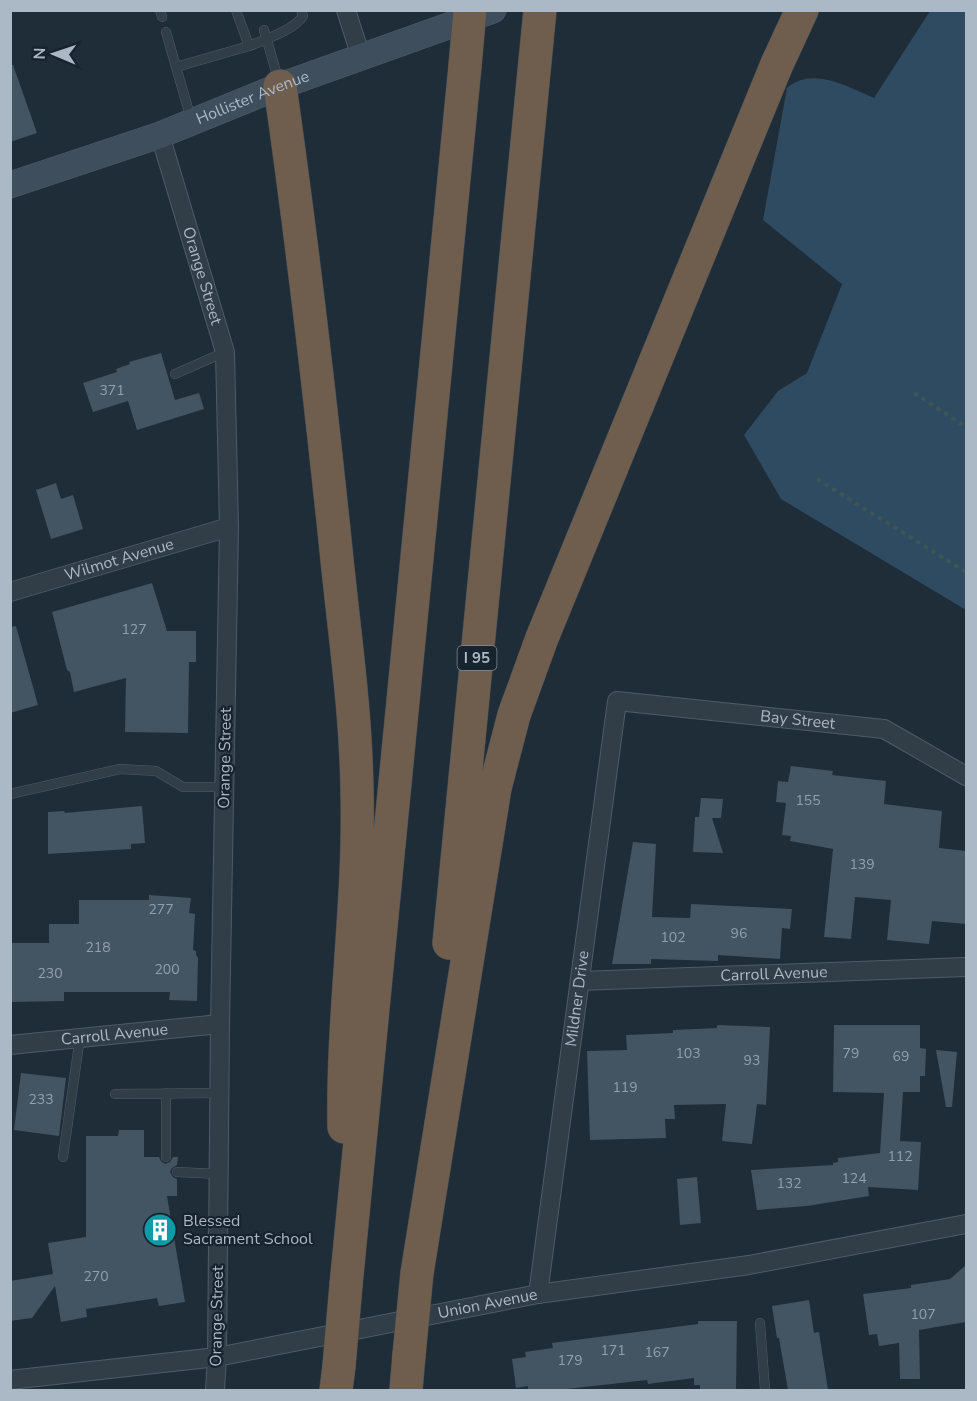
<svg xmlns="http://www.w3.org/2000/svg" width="977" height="1401" viewBox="0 0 977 1401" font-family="'Nunito Sans',sans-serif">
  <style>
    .water { fill: #2f4b61 }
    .building { fill: #435462 }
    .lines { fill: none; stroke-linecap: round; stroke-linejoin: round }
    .lane-casing { stroke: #4f5c67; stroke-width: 10 }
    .street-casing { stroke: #4f5c67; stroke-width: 20 }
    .secondary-casing { stroke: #4f5c67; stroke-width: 27 }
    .highway-casing { stroke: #3c4953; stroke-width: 34 }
    .path { stroke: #3d5555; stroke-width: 4; stroke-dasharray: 4.5 4.5; stroke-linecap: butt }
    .lane { stroke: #313e48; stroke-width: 9 }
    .street { stroke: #313e48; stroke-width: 18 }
    .secondary { stroke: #3f4e5c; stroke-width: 26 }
    .highway { stroke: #6f5d4e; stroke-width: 33 }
    .highway-bridge-casing { stroke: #3c4953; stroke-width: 34; stroke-linecap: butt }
    .highway-bridge { stroke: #6f5d4e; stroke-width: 33 }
    .labels { text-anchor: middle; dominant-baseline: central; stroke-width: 4.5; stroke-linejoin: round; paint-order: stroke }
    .number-label { font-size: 14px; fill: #91a0ad }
    .shield { fill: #17232d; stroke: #7f8c98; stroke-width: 1.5 }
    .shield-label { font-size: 15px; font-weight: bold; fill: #abb9c6 }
    .street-label { font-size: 16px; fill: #abb9c6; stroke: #17232d }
    .poi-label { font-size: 16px; fill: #abb9c6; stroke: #17232d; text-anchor: start }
  </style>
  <rect width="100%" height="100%" fill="#1e2d38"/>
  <path class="water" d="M930 11H966V610L781 499 744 435 778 391 807 373 842 284 763 220 787 88C812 66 848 87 874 98Z"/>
  <path class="building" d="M10 65H13L37 133 10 142Z
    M161 353 175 400 199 393 204 409 137 430 128 401 93 412 83 383 117 372 116 369 130 364 129 362Z
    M56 483 61 499 73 495 83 529 51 539 36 490Z
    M152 583 167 631H196V662H189L188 733 125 732 126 678 74 692 70 672 67 670 52 612Z
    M16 626 38 705 10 713V627Z
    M791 766 833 771 832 775 886 781 884 804 942 811 939 848 966 851V924L932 921 929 944 887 940 891 900 855 897 851 939 824 937 833 849 790 841 791 836 782 835 786 803 776 802 778 781 788 782Z
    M701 798 723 799 721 818H712L723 853 693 852 695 817H699Z
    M142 806 145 843 131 844V849L48 854V812L64 811 65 813Z
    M633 842 656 844 652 917 690 918 691 904 792 909 790 929 782 928 780 959 718 955V961L651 959V964H612Z
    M149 895 191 898 189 913 195 914 193 950 196 951V955L198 958 197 1001 169 1000 170 992H64V1001L10 1002V943H49V924H79V900H149Z
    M717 1025 770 1027 766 1105 757 1104 752 1144 722 1141 726 1104 674 1105 675 1119H665L666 1138 590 1140 587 1051 627 1050 626 1035 673 1033V1030L717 1028Z
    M834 1025H920V1048L926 1049 925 1076H920V1092H903L900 1141 921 1142 918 1190 868 1187 869 1196 807 1206 757 1210 751 1170 833 1165V1163L838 1162V1158L880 1153 884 1093 833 1092Z
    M936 1050 957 1052 952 1107H946Z
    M21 1073 66 1078 59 1136 14 1130Z
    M119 1130H144V1157H159L161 1161 165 1164 170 1162 173 1157H178L177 1165 172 1168 170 1172 173 1177 177 1179V1196H167L185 1302 159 1306 157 1298 86 1309 87 1317 61 1322 55 1286 32 1318 10 1321V1281L53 1274 48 1243 86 1237V1136H118Z
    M697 1177 701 1223 680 1225 677 1179Z
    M966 1265V1322L919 1330 920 1379H900L899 1343 879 1346 877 1334 869 1335 863 1294 911 1288V1285L950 1279Z
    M809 1300 814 1333 819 1332 828 1390H788L779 1338H777L772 1306Z
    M698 1321H737L736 1390H700V1385H694V1378L648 1384 647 1380 558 1390H528V1386L516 1388 512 1359 526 1357 525 1352 553 1348 552 1343 698 1324Z"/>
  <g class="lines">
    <g class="lane-casing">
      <path id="lane" d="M160 10 162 17
        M236 10 249 46C264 40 294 30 303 16L301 10
        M264 30 279 82
        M166 32 191 119
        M176 67 249 46
        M175 374 225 352
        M10 794 120 769 156 771 183 787H224
        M115 1094 220 1093
        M63 1157 80 1037
        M166 1157V1093
        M177 1172 219 1174
        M760 1323 765 1390"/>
    </g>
    <g class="street-casing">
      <g id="street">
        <path d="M346 10 361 57"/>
        <path id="s1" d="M160 135 225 352 229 527 220 1024 217 1357 215 1390"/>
        <path id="s2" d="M10 592 229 527"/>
        <path id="s3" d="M580 981 966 967"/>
        <path id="s4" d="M10 1045 220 1024"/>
        <path id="s5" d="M538 1294 617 701 884 729 966 776"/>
        <path id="s6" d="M10 1380 217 1357 538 1294 749 1265 966 1224"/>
      </g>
    </g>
    <g class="secondary-casing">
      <g id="secondary">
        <path id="s7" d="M10 185 160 135 280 86 493 10"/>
      </g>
    </g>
    <g class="highway-casing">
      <path id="highway" d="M280 86C302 241 320 395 336 550 344 630 356 711 357 791 360 903 342 1014 344 1127
        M449 943 540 10
        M417 1273 495 788 514 715 542 638 777 64 802 10
        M346 1285 465 66
        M336 1390 339 1366
        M406 1390 409 1355"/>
    </g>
    <path class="path" d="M914 393 966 427
      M817 479 966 572"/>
    <use href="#lane" class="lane"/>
    <use href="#street" class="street"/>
    <use href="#secondary" class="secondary"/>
    <use href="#highway" class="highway"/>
    <g class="highway-bridge-casing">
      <path id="highway-bridge" d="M465 66 470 10
        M409 1355 417 1273
        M339 1366 346 1285"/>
    </g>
    <use href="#highway-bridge" class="highway-bridge"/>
  </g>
  <defs>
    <g id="building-disc" transform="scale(1.725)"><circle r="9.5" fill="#0f9aa8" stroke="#17232d"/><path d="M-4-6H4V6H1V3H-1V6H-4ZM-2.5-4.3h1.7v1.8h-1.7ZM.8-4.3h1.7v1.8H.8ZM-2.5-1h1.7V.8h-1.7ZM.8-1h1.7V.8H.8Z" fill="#fff"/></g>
  </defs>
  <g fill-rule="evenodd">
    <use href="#building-disc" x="160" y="1230"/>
  </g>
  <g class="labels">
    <g class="number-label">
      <text x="112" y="390">371</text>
      <text x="134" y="629">127</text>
      <text x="808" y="800">155</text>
      <text x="862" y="864">139</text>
      <text x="161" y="909">277</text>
      <text x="739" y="933">96</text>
      <text x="673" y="937">102</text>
      <text x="98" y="947">218</text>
      <text x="167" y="969">200</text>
      <text x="50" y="973">230</text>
      <text x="688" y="1053">103</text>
      <text x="851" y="1053">79</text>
      <text x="901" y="1056">69</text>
      <text x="752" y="1060">93</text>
      <text x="625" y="1087">119</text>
      <text x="41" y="1099">233</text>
      <text x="900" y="1156">112</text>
      <text x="854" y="1178">124</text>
      <text x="789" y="1183">132</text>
      <text x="96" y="1276">270</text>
      <text x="923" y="1314">107</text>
      <text x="613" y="1350">171</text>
      <text x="657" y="1352">167</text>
      <text x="570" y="1360">179</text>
    </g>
    <rect class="shield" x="457.5" y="646" width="39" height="24" rx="4.5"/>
    <g class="shield-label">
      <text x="477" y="658">I 95</text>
    </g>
    <g class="street-label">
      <text stroke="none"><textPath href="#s7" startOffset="258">Hollister Avenue</textPath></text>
      <text stroke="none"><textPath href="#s1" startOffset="147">Orange Street</textPath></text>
      <text stroke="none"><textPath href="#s2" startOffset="114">Wilmot Avenue</textPath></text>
      <text stroke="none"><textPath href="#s5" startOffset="780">Bay Street</textPath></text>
      <text transform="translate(225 758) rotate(-89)">Orange Street</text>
      <text stroke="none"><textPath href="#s3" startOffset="194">Carroll Avenue</textPath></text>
      <text stroke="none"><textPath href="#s5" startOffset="298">Mildner Drive</textPath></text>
      <text stroke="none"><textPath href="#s4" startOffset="105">Carroll Avenue</textPath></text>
      <text stroke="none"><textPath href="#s6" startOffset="484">Union Avenue</textPath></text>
      <text transform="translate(217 1316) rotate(-89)">Orange Street</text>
    </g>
    <g class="poi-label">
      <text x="183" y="1221">Blessed<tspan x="183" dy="18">Sacrament School</tspan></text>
    </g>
  </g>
  <rect width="977" height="1401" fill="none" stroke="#abb9c6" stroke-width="24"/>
  <g transform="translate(54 54) rotate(272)" stroke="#17232d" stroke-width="4.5" paint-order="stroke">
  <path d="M0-4.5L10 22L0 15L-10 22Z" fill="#abb9c6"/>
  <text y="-9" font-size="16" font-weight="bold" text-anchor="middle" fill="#abb9c6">N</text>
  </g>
</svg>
